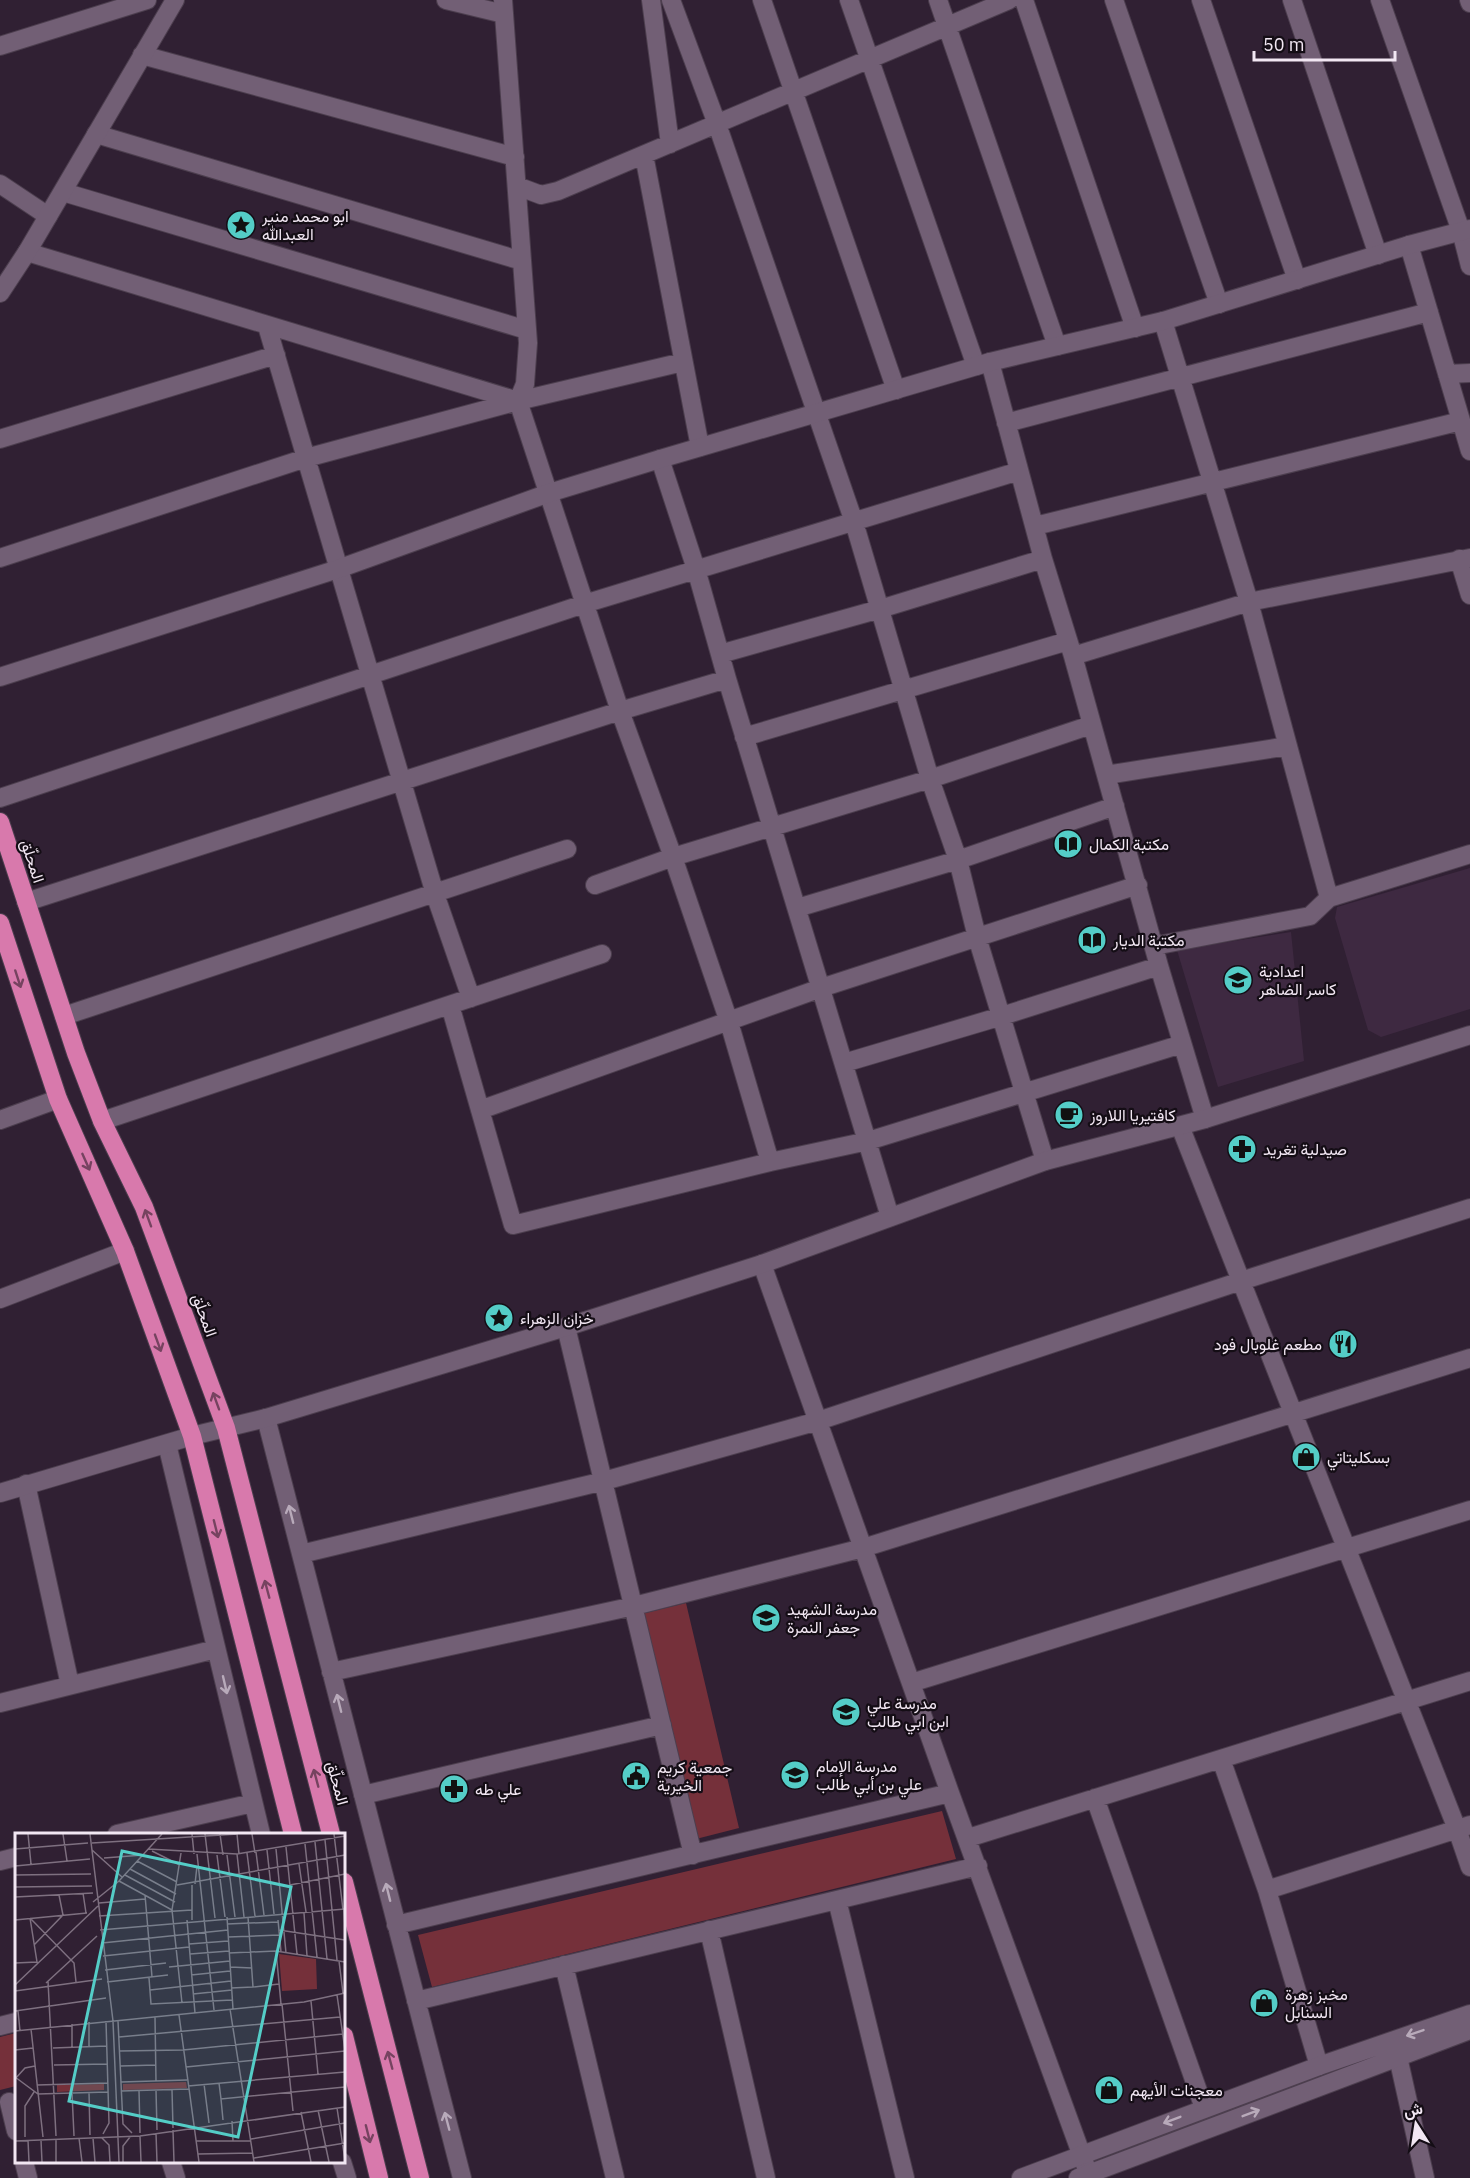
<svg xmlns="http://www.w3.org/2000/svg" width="1470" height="2178" viewBox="0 0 1470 2178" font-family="'IBM Plex Sans',Vazirmatn,sans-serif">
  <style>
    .built { fill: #3e2941 }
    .green { fill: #75303a }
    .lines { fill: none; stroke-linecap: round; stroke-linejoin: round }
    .street-casing { stroke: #4c3e4e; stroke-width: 20 }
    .secondary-casing { stroke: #4c3e4e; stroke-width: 20 }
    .highway-casing { stroke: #4c3e4e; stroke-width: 20 }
    .street { stroke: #725f75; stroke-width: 18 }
    .secondary { stroke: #725f75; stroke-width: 18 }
    .highway { stroke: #d879ac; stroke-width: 18 }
    .oneway { stroke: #764360 }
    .oneway2 { stroke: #b8aaba }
    .labels { text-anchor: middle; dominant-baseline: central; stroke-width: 4.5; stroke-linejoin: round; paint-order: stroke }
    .poi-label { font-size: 16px; fill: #f2e7f3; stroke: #140d15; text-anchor: start }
    .street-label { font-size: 16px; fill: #f2e7f3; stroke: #140d15 }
    .inset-road { fill: none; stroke: #7e7080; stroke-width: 1.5 }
    .view { fill: #54cdc7; fill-opacity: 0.15; stroke: #54cdc7; stroke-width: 3 }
    .inset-edge { fill: none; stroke: #f2e7f3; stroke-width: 3 }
  </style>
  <rect width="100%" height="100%" fill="#302033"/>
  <path class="built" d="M1470 868V1009L1381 1037 1368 1030 1335 918 1337 907Z
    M1291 932 1304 1061 1218 1087 1177 950Z"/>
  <path class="green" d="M686 1603 739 1828 696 1839 641 1614Z
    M942 1811 956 1859 432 1987 418 1935Z
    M16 2033V2086L0 2090V2037Z"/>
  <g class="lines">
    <g class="street-casing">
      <path id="street" d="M446 0 504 14
        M503 0 528 343 525 384 518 401
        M651 0 670 144
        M671 0 717 124 854 522 930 779 958 860 977 937 1045 1161
        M762 0 896 390
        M849 0 976 366
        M938 0 1057 346
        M1024 0 1135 328
        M1114 0 1219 304
        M1201 0 1297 280
        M1292 0 1378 255
        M1380 0 1461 231 1470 266
        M1469 0 1470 3
        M0 46 147 0
        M142 55 515 157
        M96 134 522 261
        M644 155 700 447
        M0 184 48 216
        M517 186 541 195 558 191 1009 0
        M63 192 527 330
        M1409 245 1470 451
        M27 252 518 401 620 711 673 857 729 1022 770 1162
        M1163 321 1249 602 1329 898 1470 854
        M267 326 435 894 471 998
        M990 362 1043 559 1073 656 1159 966 1205 1119
        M1447 374 1470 373
        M1006 423 1429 312
        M0 439 276 355
        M660 459 696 569 727 679 890 1217
        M1035 526 1461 421
        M0 558 306 458 518 401 683 362
        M1459 559 1470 595
        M720 654 880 609 1043 559
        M1073 656 1249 602 1470 558
        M744 737 1068 641
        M1106 775 1288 746
        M0 798 584 604 1019 471
        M595 885 673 857 930 779 1091 725
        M26 902 620 711 727 679
        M797 908 958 860 1115 806
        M1154 946 1310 916 1329 898
        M450 1005 513 1225 770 1162 868 1141 1182 1044
        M64 1016 567 849
        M844 1063 1002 1016 1159 966
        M480 1110 821 988 1138 885
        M0 1120 58 1099
        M102 1121 602 954
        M1180 1126 1457 1829 1470 1867
        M762 1264 950 1793 1090 2178
        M0 1299 125 1251
        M566 1327 693 1855
        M266 1418 462 2178
        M167 1444 261 1834
        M26 1484 70 1685
        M301 1554 604 1481 818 1421 1241 1281 1470 1208
        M331 1672 634 1606 863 1548 1470 1358
        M911 1683 1470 1510
        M0 1703 216 1649
        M1221 1759 1267 1890 1470 1825
        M363 1795 662 1725
        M1095 1798 1204 2108
        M117 1834 253 1803
        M968 1838 1470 1681
        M0 1861 16 1857
        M1267 1890 1319 2066
        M837 1900 905 2178
        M396 1925 950 1793
        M709 1930 766 2178
        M564 1965 615 2178
        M416 2001 978 1866
        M0 2026 16 2022
        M1398 2057 1425 2178
        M9 2102 16 2131
        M24 2162 28 2178
        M171 2162 176 2178
        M342 2162 347 2178"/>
    </g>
    <g class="secondary-casing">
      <path id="secondary" d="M0 293 27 252 175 0
        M0 677 338 569 549 493 660 459 990 362 1163 321 1409 245 1470 229
        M0 1493 192 1436 266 1418 566 1327 762 1264 1045 1161 1205 1119 1470 1035
        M1021 2178 1319 2066 1470 2014
        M1078 2178 1470 2030"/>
    </g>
    <g class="highway-casing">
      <path id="highway" d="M0 822 76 1053 102 1121 144 1207 226 1428 331 1834
        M0 923 58 1099 125 1251 192 1436 293 1834
        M344 1882 420 2178
        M344 2036 379 2178"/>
    </g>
    <use href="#street" class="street"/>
    <use href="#secondary" class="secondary"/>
    <use href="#highway" class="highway"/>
  </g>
  <defs><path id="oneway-shaft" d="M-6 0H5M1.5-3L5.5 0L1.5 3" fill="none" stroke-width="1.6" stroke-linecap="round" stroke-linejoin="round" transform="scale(1.5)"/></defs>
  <g class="oneway">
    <use href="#oneway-shaft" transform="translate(18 979) rotate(72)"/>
    <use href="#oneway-shaft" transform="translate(86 1162) rotate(66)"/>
    <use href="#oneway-shaft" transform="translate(148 1218) rotate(-110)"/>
    <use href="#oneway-shaft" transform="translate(158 1343) rotate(70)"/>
    <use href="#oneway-shaft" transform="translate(216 1401) rotate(-110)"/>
    <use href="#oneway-shaft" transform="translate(216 1529) rotate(76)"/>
    <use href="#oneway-shaft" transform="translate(267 1589) rotate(-105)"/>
    <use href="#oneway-shaft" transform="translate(316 1778) rotate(-105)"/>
    <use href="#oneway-shaft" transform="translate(390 2060) rotate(-105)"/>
    <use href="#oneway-shaft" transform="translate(368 2134) rotate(76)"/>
  </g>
  <g class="oneway2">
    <use href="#oneway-shaft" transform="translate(291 1514) rotate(-104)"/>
    <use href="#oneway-shaft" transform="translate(225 1685) rotate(77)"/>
    <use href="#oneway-shaft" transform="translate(339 1703) rotate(-104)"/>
    <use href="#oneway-shaft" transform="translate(388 1892) rotate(-104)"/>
    <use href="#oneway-shaft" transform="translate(1415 2033) rotate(161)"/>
    <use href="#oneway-shaft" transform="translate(1251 2113) rotate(-21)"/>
    <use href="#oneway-shaft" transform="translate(1172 2120) rotate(159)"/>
    <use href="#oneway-shaft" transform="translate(447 2121) rotate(-105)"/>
  </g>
  <defs>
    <g id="sight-disc" transform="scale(1.5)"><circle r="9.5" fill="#54cdc7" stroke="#140d15"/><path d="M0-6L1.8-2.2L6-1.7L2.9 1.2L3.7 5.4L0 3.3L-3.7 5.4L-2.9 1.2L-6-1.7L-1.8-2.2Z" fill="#111"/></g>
    <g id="library-disc" transform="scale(1.5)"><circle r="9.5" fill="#54cdc7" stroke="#140d15"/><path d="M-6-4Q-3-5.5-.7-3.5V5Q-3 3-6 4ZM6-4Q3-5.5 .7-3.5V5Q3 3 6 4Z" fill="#111"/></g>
    <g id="school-disc" transform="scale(1.5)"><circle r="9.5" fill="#54cdc7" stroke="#140d15"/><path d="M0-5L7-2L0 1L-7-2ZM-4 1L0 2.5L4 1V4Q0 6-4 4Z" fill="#111"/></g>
    <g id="cafe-disc" transform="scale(1.5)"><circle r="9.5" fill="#54cdc7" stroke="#140d15"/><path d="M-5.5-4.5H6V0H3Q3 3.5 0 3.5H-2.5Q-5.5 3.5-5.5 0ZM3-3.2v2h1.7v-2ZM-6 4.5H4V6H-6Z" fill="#111"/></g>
    <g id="pharmacy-disc" transform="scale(1.5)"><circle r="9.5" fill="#54cdc7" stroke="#140d15"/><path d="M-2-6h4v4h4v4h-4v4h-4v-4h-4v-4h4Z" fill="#111"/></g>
    <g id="restaurant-disc" transform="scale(1.5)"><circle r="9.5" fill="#54cdc7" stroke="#140d15"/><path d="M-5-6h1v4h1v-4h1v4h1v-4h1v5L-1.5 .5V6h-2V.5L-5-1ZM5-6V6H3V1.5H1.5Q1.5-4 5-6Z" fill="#111"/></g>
    <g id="shop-disc" transform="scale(1.5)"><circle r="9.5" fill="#54cdc7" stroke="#140d15"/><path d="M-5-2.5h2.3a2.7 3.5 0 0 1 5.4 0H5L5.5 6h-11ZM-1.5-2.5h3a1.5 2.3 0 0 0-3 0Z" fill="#111"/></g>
    <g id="civic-disc" transform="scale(1.5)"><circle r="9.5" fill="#54cdc7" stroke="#140d15"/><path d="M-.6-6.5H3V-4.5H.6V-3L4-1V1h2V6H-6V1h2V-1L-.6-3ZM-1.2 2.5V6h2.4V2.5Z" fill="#111"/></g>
  </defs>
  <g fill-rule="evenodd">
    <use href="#sight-disc" x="241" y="225"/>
    <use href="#library-disc" x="1068" y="844"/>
    <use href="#library-disc" x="1092" y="940"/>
    <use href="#school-disc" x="1238" y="980"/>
    <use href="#cafe-disc" x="1069" y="1115"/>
    <use href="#pharmacy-disc" x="1242" y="1149"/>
    <use href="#sight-disc" x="499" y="1318"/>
    <use href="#restaurant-disc" x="1343" y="1344"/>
    <use href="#shop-disc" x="1306" y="1457"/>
    <use href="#school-disc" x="766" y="1618"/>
    <use href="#school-disc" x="846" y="1712"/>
    <use href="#school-disc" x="795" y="1775"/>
    <use href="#civic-disc" x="636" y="1776"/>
    <use href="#pharmacy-disc" x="454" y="1789"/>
    <use href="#shop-disc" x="1264" y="2003"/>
    <use href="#shop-disc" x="1109" y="2090"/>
  </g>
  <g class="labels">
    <g class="poi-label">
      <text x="262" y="216">ابو محمد منير<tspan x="262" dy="18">العبدالله</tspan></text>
      <text x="1089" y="844">مكتبة الكمال</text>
      <text x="1113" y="940">مكتبة الديار</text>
      <text x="1259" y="971">اعدادية<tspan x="1259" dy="18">كاسر الضاهر</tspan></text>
      <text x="1090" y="1115">كافتيريا اللاروز</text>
      <text x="1263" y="1149">صيدلية تغريد</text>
      <text x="520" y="1318">خزان الزهراء</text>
      <text x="1322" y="1344" text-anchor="end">مطعم غلوبال فود</text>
      <text x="1327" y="1457">بسكليتاتي</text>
      <text x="787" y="1609">مدرسة الشهيد<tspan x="787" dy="18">جعفر النمرة</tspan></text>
      <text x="867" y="1703">مدرسة علي<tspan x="867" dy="18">ابن ابي طالب</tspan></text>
      <text x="816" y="1766">مدرسة الإمام<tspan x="816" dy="18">علي بن أبي طالب</tspan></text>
      <text x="657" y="1767">جمعية كريم<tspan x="657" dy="18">الخيرية</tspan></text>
      <text x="475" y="1789">علي طه</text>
      <text x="1285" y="1994">مخبز زهرة<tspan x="1285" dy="18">السنابل</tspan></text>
      <text x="1130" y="2090">معجنات الأيهم</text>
    </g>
    <g class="street-label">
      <text transform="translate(33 861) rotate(72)">المحلّق</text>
      <text transform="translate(205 1315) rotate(70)">المحلّق</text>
      <text transform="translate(338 1783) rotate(75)">المحلّق</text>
    </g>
  </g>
  <g transform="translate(15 1833)">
    <rect width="330" height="330" fill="#302033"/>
    <path d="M264 121 301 126 302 156 267 158ZM171 249 172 255 108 257V251ZM89 251V257L42 259V252Z" fill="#75303a"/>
    <path class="inset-road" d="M13 1 16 31M48 1 52 28M75 1 98 188 104 329M177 1 179 21M190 1 200 85M205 1 208 22M222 1 224 21M237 1 240 20M319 1 328 77M310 7 322 127M300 9 312 126M77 10 223 1M290 11 302 124M271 14 282 121M0 16 73 10M133 16 222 21 330 3M261 16 271 120M77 17 107 44M252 17 259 81M137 18 165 32M241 19 249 82M232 20 240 83M182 21 199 177M222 21 229 84M202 22 210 84M212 22 220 84M89 25 128 22M122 28 162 49M284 31 291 79M0 33 75 26M115 36 161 61M0 42 76 41M110 42 160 69M104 48 157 77 167 170M180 51 182 33M162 52 330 22M275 52 330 41M0 54 77 53M68 60 71 80M130 62 137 144M0 64 78 60M78 69 104 48 147 1M84 70 130 66M329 76 330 95M157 77 166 20M289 80 292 123M84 83 177 77M212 84 218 176M233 84 238 154 264 151M15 85 59 130 61 149M0 87 72 80M172 87 180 180M177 87V52M263 87 266 119M212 91 263 89M85 97 330 76M264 97 330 107M213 104 264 102M87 110 213 97M174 111 213 108M19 112 48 82 44 62M261 118 266 171M214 120 261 118 330 129M175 121 214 118M88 123 174 114M324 128 328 160M0 130 22 129 15 85M154 134 215 128M215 134 237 135M90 137 151 130M176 142 215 138M134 145 136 171 217 167M33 148 41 303M92 149 153 142M31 150 82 103M0 152 83 73M216 155 238 154M135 157 216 148M0 158 87 146M178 161 217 157M322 162 330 217M296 168 303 241M267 171 278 278M215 176 239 329M0 178 91 165M3 178 5 198M164 182 184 329M140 184 141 248M103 188 108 291 117 300M74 189V213M57 191V214M16 196 28 304M0 198 289 169 330 160M104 204 325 184M38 215 92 213M0 217 18 215M104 218 168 217 328 201M39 232 92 231M105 233 141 232M171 234 330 218M0 244 23 261 93 259M0 246 10 235 20 233M106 249 172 247M204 250 206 266 330 254M189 251 194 290M22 252 93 250M173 253 330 239M124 257 125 300M141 257 142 297M157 257 158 295M106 258 174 256M74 259 75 302M57 260 59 303M206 266 208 287M322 275 330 327M303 277 314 329M286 279 296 329M217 288 218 308M158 297 159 329M141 300 142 329M88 301 94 290 91 188M125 303 126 329M10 304V273L19 259M64 305 67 329M78 305 80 329M87 305 94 312 95 329M41 306V329M236 306 330 290M13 307 14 329M26 307 27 329M0 308 125 303 330 274M181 308H236M183 321 238 320M239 325 330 310M108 329V313L115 304"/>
    <path class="view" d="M107 18 276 54 223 304 54 268Z"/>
    <rect width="330" height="330" class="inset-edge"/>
  </g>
  <g transform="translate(1416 2124) rotate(348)" stroke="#140d15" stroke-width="4.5" paint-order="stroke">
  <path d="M0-4.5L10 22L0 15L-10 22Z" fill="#f2e7f3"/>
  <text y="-9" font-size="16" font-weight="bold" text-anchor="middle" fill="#f2e7f3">ش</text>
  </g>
  <path d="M1254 51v9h141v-9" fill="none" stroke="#f2e7f3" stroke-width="3"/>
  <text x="1263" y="51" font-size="18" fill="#f2e7f3" stroke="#140d15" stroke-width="4.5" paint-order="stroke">50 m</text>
</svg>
